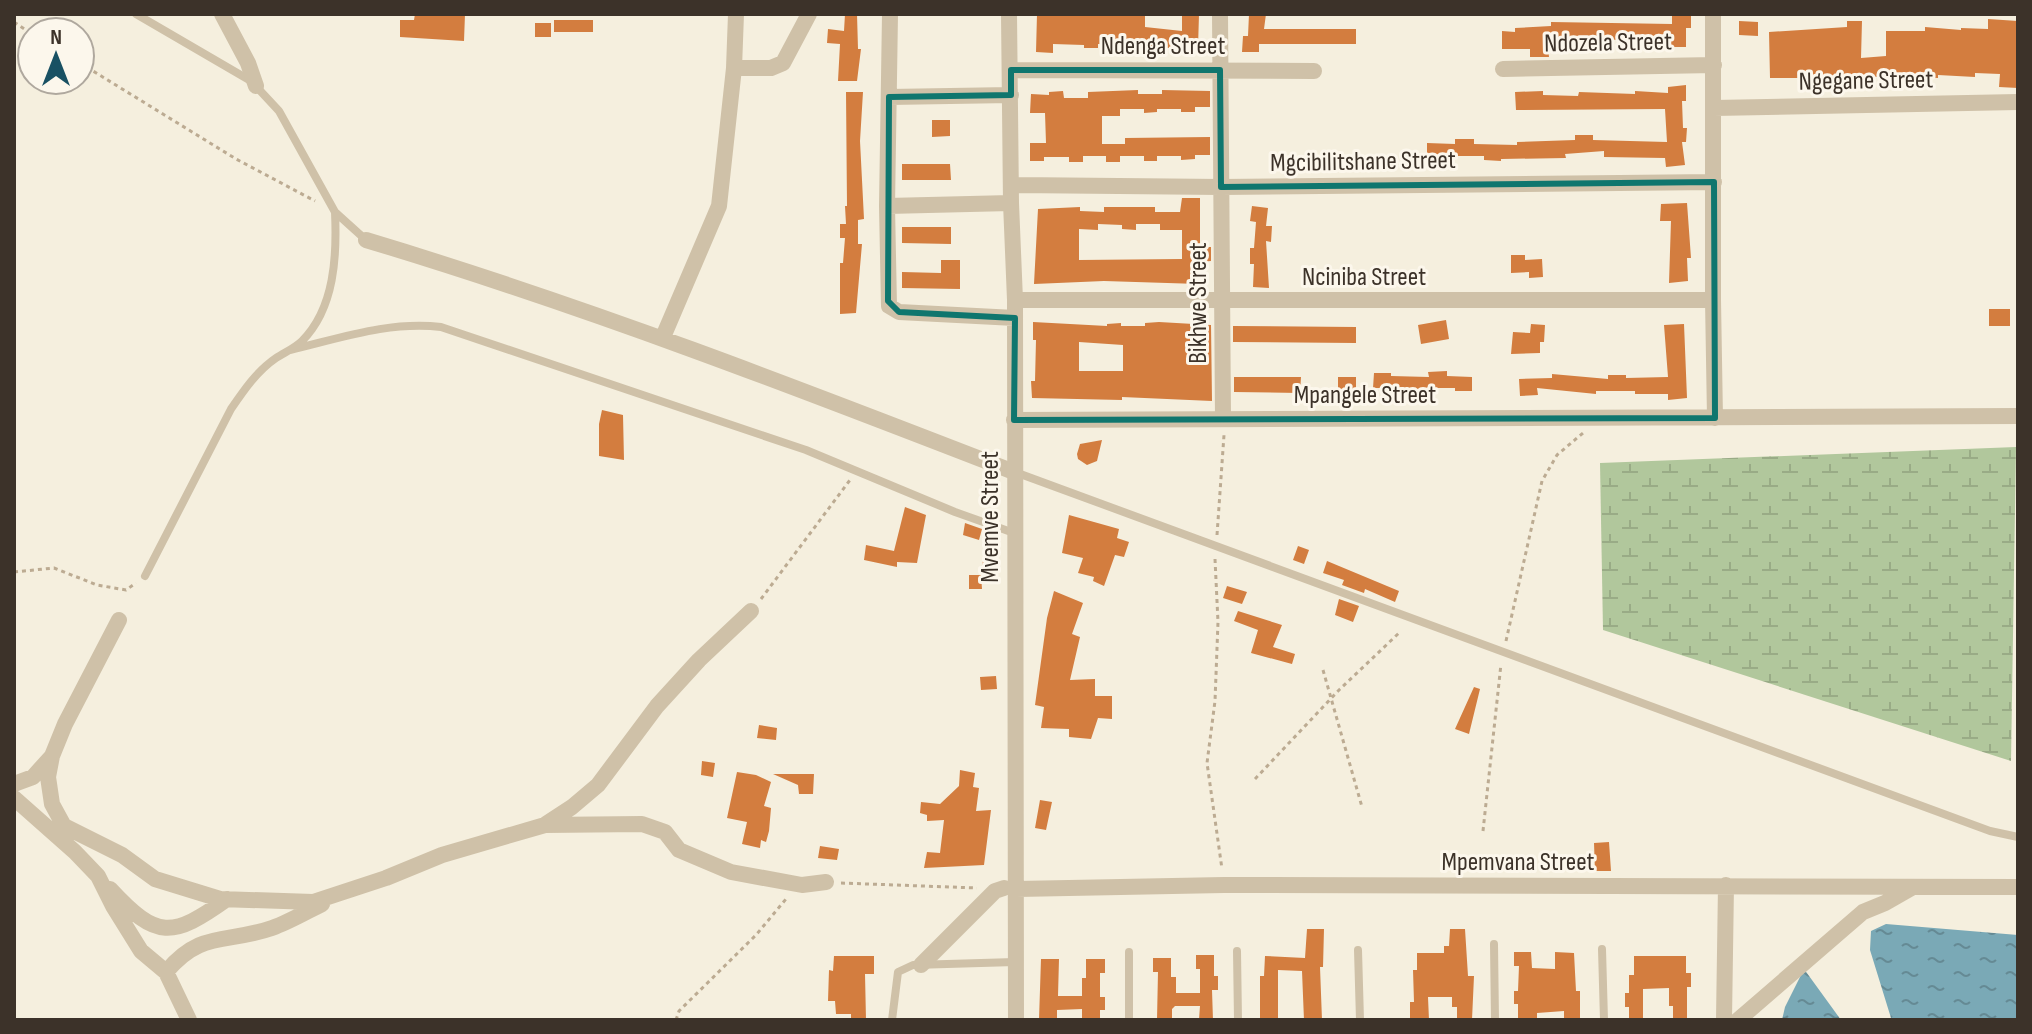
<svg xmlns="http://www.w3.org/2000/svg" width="2032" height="1034" viewBox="0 0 2032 1034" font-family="'Sofia Sans Condensed',sans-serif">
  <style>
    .wetland { fill: url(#wetland-marsh) }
    .water { fill: url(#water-ripples) }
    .building { fill: #d37d3f; fill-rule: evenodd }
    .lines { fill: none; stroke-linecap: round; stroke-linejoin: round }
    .path { stroke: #bcab92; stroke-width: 3; stroke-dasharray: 4 4; stroke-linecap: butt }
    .service { stroke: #cfc1a8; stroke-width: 8 }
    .minor { stroke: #cfc1a8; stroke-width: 16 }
    .marked { fill: none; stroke: #0f766e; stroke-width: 6; stroke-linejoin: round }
    .labels { text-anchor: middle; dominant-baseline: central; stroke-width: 6; stroke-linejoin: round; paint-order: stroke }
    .street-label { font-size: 26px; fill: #3c3229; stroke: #fcf7ec }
  </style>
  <defs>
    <pattern id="wetland-marsh" width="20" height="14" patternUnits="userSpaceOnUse" patternTransform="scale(2)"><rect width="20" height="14" fill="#b1c79c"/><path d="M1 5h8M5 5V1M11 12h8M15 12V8" fill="none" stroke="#99ab86"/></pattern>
    <pattern id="water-ripples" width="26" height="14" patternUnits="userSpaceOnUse" patternTransform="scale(2)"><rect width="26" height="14" fill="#7aa9b6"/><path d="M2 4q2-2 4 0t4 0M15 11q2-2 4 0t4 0" fill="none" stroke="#658a94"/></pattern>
  </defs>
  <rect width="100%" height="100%" fill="#f5efde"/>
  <path class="wetland" d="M2016 447 2011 761 1603 630 1600 463Z"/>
  <path class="water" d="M1886 924 2018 935V1020H1886L1891 1018 1870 950 1871 931Z
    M1804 969 1841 1020H1782L1785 1007Z"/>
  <path class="building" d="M415 14H465L464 41 400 37V20H414Z
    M845 14H857L858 49H861L857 81H838L840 44 827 43 828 29 844 31Z
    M1037 14H1145V27L1182 31V14H1199L1198 48H1122V45L1098 44V48H1084V45L1053 44V53L1036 52Z
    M1249 14H1266L1264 29H1356V44H1259V52H1242L1243 36H1248Z
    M1672 14H1691V28H1686V47H1667V41L1547 38 1549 57H1530V49H1502V31L1515 32V28L1551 26V22L1672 24Z
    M1988 19 2018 21V88L1999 87 2000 74 1975 73V77L1938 75V78L1888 76 1849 79V76H1821V78H1770L1769 32 1847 27V21H1862L1861 58 1886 56V31H1925V27L1961 30V28L1988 29Z
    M554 20H593V32H554Z
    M1739 21 1758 22V36L1739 35Z
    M535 23H551V37H535Z
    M1686 85V101H1682L1683 128H1687L1686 142H1682L1685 165 1666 167 1665 158 1604 157V151L1565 154 1566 158 1501 159V161L1484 160V156H1445V161H1427V143L1455 144V139H1474V144L1517 145V142L1575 140V135H1593V140L1667 142 1665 109 1516 110 1515 92 1543 91V95L1578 96 1579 92 1635 94V91L1668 93V87Z
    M1138 90V94H1162V90L1210 91V107H1195V112H1181V109H1157V112L1144 113V109H1120V116H1102V144H1125V138L1210 137V155H1195V159L1181 160V156H1157V161H1144V156H1120V162H1106V156H1083V162H1069V157H1044V161H1030V143H1046L1045 113H1030L1031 94 1049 95V92L1063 91 1064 98H1088V92Z
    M846 92H863L860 141 864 219 858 220V244H862L856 313 840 314V263H843L845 238H840V224H846L845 206H847Z
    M932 120H950V136L932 137Z
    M902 164H950L951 180H902Z
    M1182 198H1200V247H1211V261L1198 262 1199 284 1104 281 1034 284 1038 209 1080 207V211L1104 212V207H1155V212H1180ZM1098 224 1122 225V229L1136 230V224H1160V230H1182V259L1079 260V229L1098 230Z
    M1687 203 1691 258H1687L1688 281 1669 283 1671 221H1660L1661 204Z
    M1252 206 1268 208 1266 226H1272L1271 242 1266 241 1269 288 1253 287 1254 264H1250V248H1254L1256 222 1250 221Z
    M902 227H951V244L902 243Z
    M1511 255H1525V260L1542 259 1543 277 1529 278V272L1511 273Z
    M941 260H960V289L902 288V272L941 273Z
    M1989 309H2010V326H1989Z
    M1446 320 1449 339 1421 344 1418 325Z
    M1033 322 1107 326V324L1121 323V326H1145V323L1159 322 1211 325 1212 401 1122 397V400L1032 398 1031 381H1035L1036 340H1033ZM1079 342 1123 345V371H1079Z
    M1531 324 1545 325 1544 342H1540V353L1511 354 1513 332 1530 333Z
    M1684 324 1687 398 1668 400V394H1635V391H1596V394L1537 388 1538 395 1520 396 1519 379 1552 378V374L1608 379V375H1626V378L1668 377 1664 325Z
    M1233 326 1356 327V343L1233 342Z
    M1447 371V376L1472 377V391H1455V388H1419V393L1401 392V388H1373L1374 373H1391V376L1429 377 1428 372Z
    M1234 377H1301L1300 393 1234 392Z
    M1338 377H1356V393H1338Z
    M602 410 623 415 624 460 599 456V424Z
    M1102 440 1097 461 1087 465 1078 459 1077 454 1080 444Z
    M905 507 926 515 917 563 897 562V567L864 560 866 545 894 551Z
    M1069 515 1119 529 1117 538 1129 542 1124 557 1115 555 1104 586 1093 581 1094 577 1078 573 1083 558 1062 553Z
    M965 523 982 529 979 540 963 535Z
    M1298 546 1309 550 1304 564 1293 560Z
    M984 554 996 556 994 569 982 567Z
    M1327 561 1399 591 1395 602 1365 589 1364 593 1342 585 1344 580 1323 573Z
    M969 575H981L982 589H969Z
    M1227 586 1247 592 1242 604 1223 598Z
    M1054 591 1083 603 1072 634 1080 637 1070 680 1095 679V696H1112V719L1098 718 1091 739 1069 737V729L1041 728 1044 707 1035 705 1047 618Z
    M1339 599 1359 606 1353 622 1335 615Z
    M1238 611 1282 625 1273 647 1295 654 1292 664 1251 653 1258 630 1234 621Z
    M996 676 997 689 981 690 980 677Z
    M1474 687 1480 689 1469 734 1455 729Z
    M759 725 777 728 776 740 757 738Z
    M702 761 715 763 713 777 701 775Z
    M960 770 975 773 973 787 979 788 976 811 991 810 984 865 924 868 927 852 940 853 944 820 927 821V815L920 813 921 802 940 804 959 786Z
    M737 772 756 775 771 782 764 806 771 808 769 831 766 842 761 840 760 848 742 844 747 822 727 818Z
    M773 774H814L813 794H799L798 785Z
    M1040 800 1052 802 1046 830 1035 828Z
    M1609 842 1611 871H1595L1594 843Z
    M820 846 839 849 837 860 818 858Z
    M1307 929H1324L1323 967H1320L1322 1020H1304L1302 971 1278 970V1020H1260V976H1264L1265 956 1305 958Z
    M1450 929H1465L1468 976H1474L1472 1020H1457V1007H1452V997H1428L1429 1020H1410V1002H1414L1413 970H1417V953H1444V946H1449Z
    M1514 952H1531L1532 968 1555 969V952L1574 953 1576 991H1580V1020H1564V1011L1537 1013V1020H1518V1004H1514V991H1518L1519 966H1514Z
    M1196 955H1214V976H1218V990H1212L1213 1020H1199L1200 1006H1175L1172 1009V1020H1157L1158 972H1153V958H1171V977H1176V993H1200V969H1196Z
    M834 956H874V974H865L866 1020H851V1014H836L835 1001H828L829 970 833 971Z
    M1634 956H1686V973H1691V987H1687V1020H1673V1006H1669V988L1643 989V1020H1629V1007H1625V993H1629V975H1634Z
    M1041 959H1059L1058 996H1082V978H1086V959H1105V973H1100V997H1105V1010H1100V1020H1082V1009L1057 1010V1020H1039Z"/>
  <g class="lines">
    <path class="path" d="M14 22 32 34
      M80 63 236 159 315 201
      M1217 535 1224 435
      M1215 559 1218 622 1215 701 1207 763 1222 869
      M14 572 54 568 97 585 126 590 136 583
      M761 599 850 480
      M1506 641 1542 481 1557 455 1583 433
      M1323 670 1362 807
      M1255 779 1339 690 1400 632
      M1483 831 1501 664
      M841 883 977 888
      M676 1020 679 1011 756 935 786 899"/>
    <path class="service" d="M136 14 251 81 279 111 335 212 366 240
      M290 350C341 338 389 321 441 327L806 450 955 512 1014 533
      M1015 472 1990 831 2018 837
      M145 576 231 409C244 390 257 371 276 358 285 352 295 348 302 341 335 308 337 255 335 212
      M1494 944 1495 1020
      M1602 949 1604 1020
      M1358 950 1360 1020
      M1237 951 1238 1020
      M892 1020 898 972 913 965 1015 962
      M1129 1020V952"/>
    <path class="minor" d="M222 14 248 63 256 86
      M890 14 887 206 889 306 899 312 1015 318
      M1009 14 1011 203 1015 300 1016 1020
      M1220 14 1223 419
      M1713 14V300L1715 418
      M734 68H771L783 63 809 14
      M1503 69 1714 65
      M1011 70 1314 71
      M889 97 1011 95
      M1714 108 2018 102
      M1012 185 1221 187 1714 182
      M887 206 1011 203
      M366 240C586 306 800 389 1014 472
      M1015 300H1713
      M663 337 719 206 734 68 736 14
      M1014 420 2018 416
      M52 756 48 777 52 804 64 826 122 855 155 879 220 899 313 902 386 878 442 855 545 825 642 824 665 832 679 850 731 872 802 885 826 882
      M14 784 33 777 52 756 65 724 119 620
      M14 798 75 852 98 876 113 906 141 951 166 972 189 1020
      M546 824 572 807 598 785 657 706 699 660 751 611
      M110 889C157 940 172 938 227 899
      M1017 889 1224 885 2018 887
      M921 965 995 891 1004 888
      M166 972C201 930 226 944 272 928 289 922 306 912 322 904
      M1724 1020 1726 885
      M1738 1020 1863 912 1885 903 1913 887"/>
  </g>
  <path class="marked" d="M1011 70H1220L1221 187 1714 182 1715 418 1014 420 1015 318 899 312 888 301 889 97 1011 95Z"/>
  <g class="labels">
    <g class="street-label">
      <text transform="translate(1608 43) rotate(-1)">Ndozela Street</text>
      <text x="1163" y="46">Ndenga Street</text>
      <text transform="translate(1866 81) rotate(-1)">Ngegane Street</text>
      <text transform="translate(1363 162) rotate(-1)">Mgcibilitshane Street</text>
      <text x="1364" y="277">Nciniba Street</text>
      <text transform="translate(1198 303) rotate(-90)">Bikhwe Street</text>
      <text x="1365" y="395">Mpangele Street</text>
      <text transform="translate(990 517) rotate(-90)">Mvemve Street</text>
      <text x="1518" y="862">Mpemvana Street</text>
    </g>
  </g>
  <rect width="2032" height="1034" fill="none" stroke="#3c3229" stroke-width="32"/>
  <g transform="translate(56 56)"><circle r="38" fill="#fcf7ec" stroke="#afa89e" stroke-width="2"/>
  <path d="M0-6L14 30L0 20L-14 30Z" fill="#195163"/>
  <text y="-12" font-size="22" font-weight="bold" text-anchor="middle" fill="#3c3229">N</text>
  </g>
</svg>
